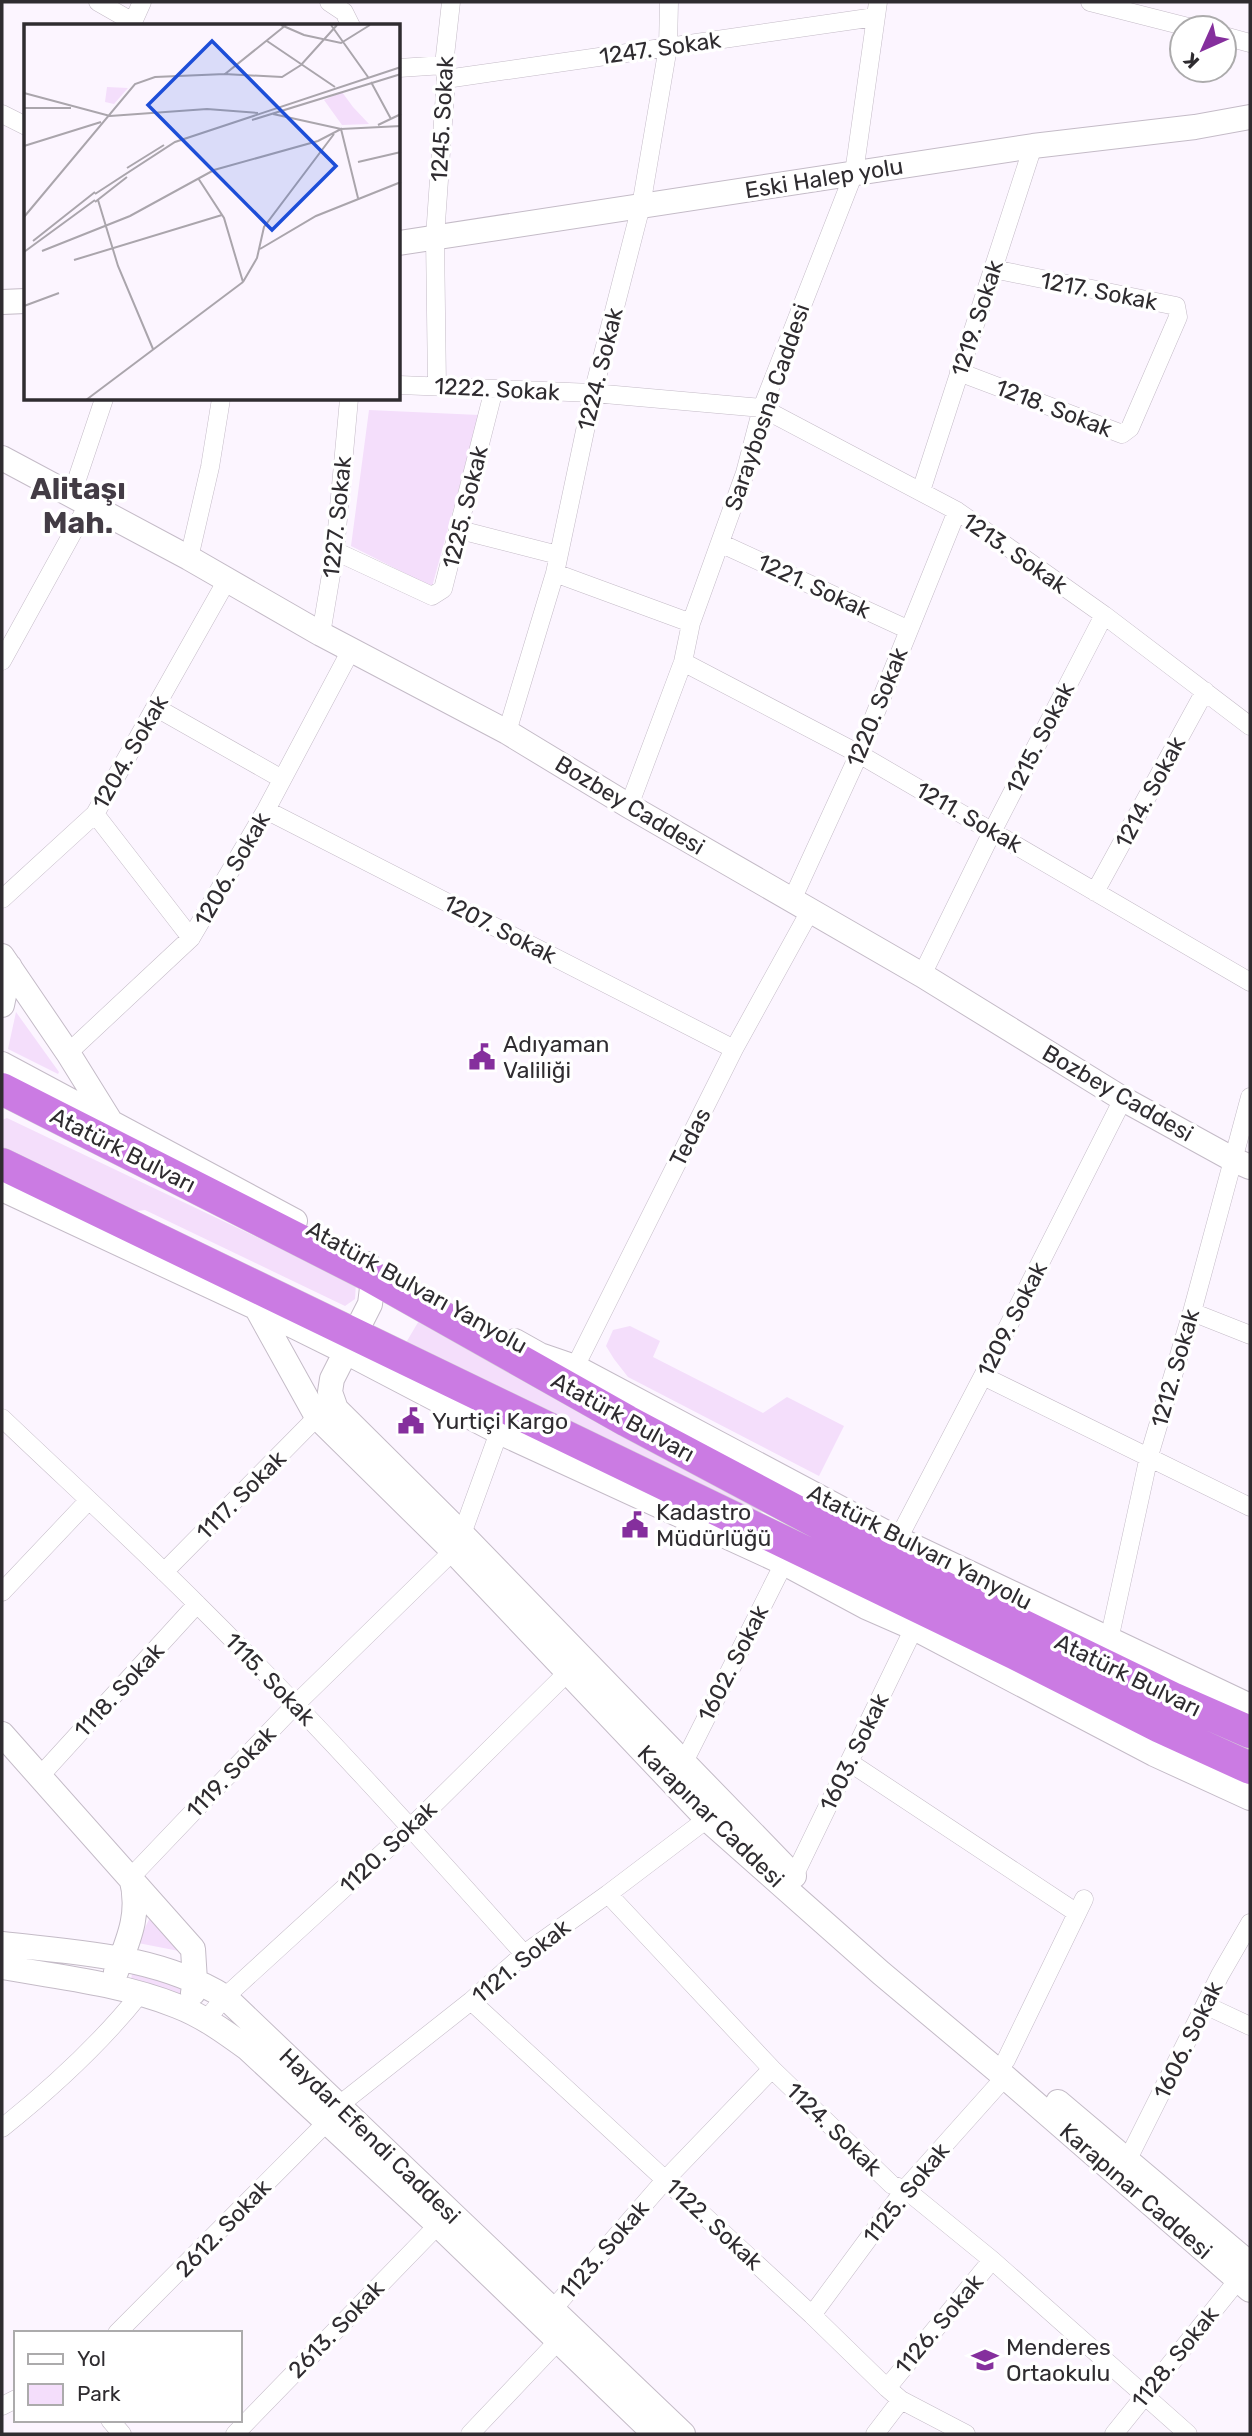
<svg xmlns="http://www.w3.org/2000/svg" width="1252" height="2436" viewBox="0 0 1252 2436" font-family="Rubik,sans-serif">
  <style>
    .green { fill: #f4defb }
    .lines { fill: none; stroke-linecap: round; stroke-linejoin: round }
    .street-casing { stroke: #c4bbc7; stroke-width: 19 }
    .secondary-casing { stroke: #c4bbc7; stroke-width: 26 }
    .highway-casing { stroke: #d5d5d6; stroke-width: 33 }
    .street { stroke: #fff; stroke-width: 18 }
    .secondary { stroke: #fff; stroke-width: 24 }
    .highway { stroke: #cb7be3; stroke-width: 32 }
    .labels { text-anchor: middle; dominant-baseline: central; stroke-width: 7; stroke-linejoin: round; paint-order: stroke }
    .street-label { font-size: 23px; fill: #2f2c30; stroke: #fff }
    .poi-label { font-size: 23px; fill: #2f2c30; stroke: #fff; text-anchor: start }
    .district-label { font-size: 30px; font-weight: bold; fill: #433c45; stroke: #fff }
    .inset-road { fill: none; stroke: #aaa5ac; stroke-width: 2 }
    .view { fill: #1d4ed8; fill-opacity: 0.15; stroke: #1d4ed8; stroke-width: 3.5 }
    .inset-edge { fill: none; stroke: #2f2c30; stroke-width: 3.5 }
  </style>
  <rect width="100%" height="100%" fill="#fcf5ff"/>
  <path class="green" d="M369 410 479 415 432 587 351 546Z
    M16 1012 59 1072 58 1074 8 1049Z
    M7 1118 305 1260 356 1282 355 1299 345 1306 145 1210 129 1212 2 1149V1120Z
    M420 1319 762 1510 758 1519 611 1441 509 1397 404 1346Z
    M630 1326 660 1341 653 1357 763 1413 787 1397 844 1426 819 1476 628 1377 614 1359 606 1346 613 1330Z
    M151 1915 184 1952 138 1943Z
    M135 1963 158 1967 184 1992 177 1995 130 1982Z"/>
  <g class="lines">
    <g class="street-casing">
      <path id="street" d="M98 2 133 22 142 2
        M329 2 344 12 351 26
        M1090 2 1192 28
        M1224 36 1250 43
        M399 68 444 65
        M446 79 875 17
        M2 114 26 126
        M959 372 1122 434 1130 428 1178 317 1176 306 993 269
        M399 385 593 393 762 408 957 511 1104 615 1250 726
        M437 386 435 237 446 79 444 65 451 2
        M921 491 1033 146
        M72 494 104 399
        M460 530 558 555
        M720 543 909 630
        M335 551 432 596 443 589 494 389
        M189 558 210 467 221 399
        M555 573 691 623
        M321 634 335 551 349 399
        M2 661 89 503
        M683 662 859 754 1250 982
        M155 707 282 779
        M507 732 555 573 593 393 641 206 668 47 669 2
        M629 806 683 662 691 623 745 473 762 408 854 173 878 2
        M266 810 734 1049
        M95 814 191 938
        M1095 892 1205 691
        M2 899 95 814 227 580
        M792 900 859 754 957 511
        M922 975 993 830 1104 615
        M68 1053 191 938 266 810 351 650
        M1192 1312 1250 1335
        M575 1367 734 1049 810 911
        M983 1376 1250 1507
        M2 1418C67 1480 134 1541 198 1605 311 1717 418 1835 524 1954
        M462 1534 499 1432
        M898 1539 983 1376 1123 1099
        M164 1572 317 1417
        M2 1592 89 1500
        M1109 1640 1149 1456 1192 1312 1250 1097
        M849 1762 1077 1913
        M683 1764 784 1563
        M40 1776 197 1604
        M794 1876 914 1628
        M131 1877 296 1704 453 1551
        M608 1894 772 2069 892 2185 905 2189 992 2260 1188 2434
        M471 2001 812 2315 887 2388 901 2400 966 2434
        M1205 2005 1250 2026
        M206 2020 225 1997 411 1827 568 1672
        M1006 2060 1084 1899
        M338 2106 471 2001 524 1954 608 1894 707 1819
        M2 2128C52 2088 100 2044 140 1994
        M1128 2159 1220 1975 1250 1923
        M553 2309 666 2179 772 2069
        M812 2315 905 2189 1005 2077
        M117 2333 327 2122
        M887 2388 992 2260
        M2 2406 16 2399
        M110 2420 122 2434
        M235 2434 438 2225
        M470 2434 559 2340
        M875 2434 901 2400
        M1114 2434 1238 2280"/>
    </g>
    <g class="secondary-casing">
      <path id="secondary" d="M399 243 1033 146 1195 127 1250 117
        M2 302 26 301
        M2 458 189 558 321 634 507 732 629 806 922 975 1123 1099 1234 1160 1250 1167
        M2 956 68 1053 109 1119
        M2 1005 10 967
        M2 1064 295 1221
        M2 1189 257 1308 346 1352 499 1432 784 1563 866 1607 914 1628 1154 1754 1250 1798
        M368 1264 372 1288 370 1304 332 1379 330 1392 336 1409 462 1534 794 1876
        M241 1280 317 1417 453 1551 707 1819 881 1973 1005 2077 1250 2290
        M515 1341 540 1355 575 1367 898 1539 1250 1706
        M2 1734 193 1949 195 1981 193 1993
        M2 1944C78 1953 157 1955 225 1997L683 2434
        M2 1967C60 1977 122 1984 177 2006 203 2016 225 2032 247 2048L438 2225 655 2434
        M116 1972C129 1939 141 1912 131 1877
        M1058 2102 1250 2264"/>
    </g>
    <g class="highway-casing">
      <path id="highway" d="M2 1089 370 1276 627 1421 888 1560 1172 1698 1250 1732
        M2 1164 1014 1653 1160 1727 1250 1768"/>
    </g>
    <use href="#street" class="street"/>
    <use href="#secondary" class="secondary"/>
    <use href="#highway" class="highway"/>
  </g>
  <defs>
    <g id="civic-bare" transform="scale(2.1)"><path d="M-.6-6.5H3V-4.5H.6V-3L4-1V1h2V6H-6V1h2V-1L-.6-3ZM-1.2 2.5V6h2.4V2.5Z" fill="#852f9d" stroke="#fff" stroke-width="2.5" paint-order="stroke"/></g>
    <g id="school-bare" transform="scale(2.1)"><path d="M0-5L7-2L0 1L-7-2ZM-4 1L0 2.5L4 1V4Q0 6-4 4Z" fill="#852f9d" stroke="#fff" stroke-width="2.5" paint-order="stroke"/></g>
  </defs>
  <g fill-rule="evenodd">
    <use href="#civic-bare" x="482" y="1057"/>
    <use href="#civic-bare" x="411" y="1421"/>
    <use href="#civic-bare" x="635" y="1525"/>
    <use href="#school-bare" x="985" y="2360"/>
  </g>
  <g class="labels">
    <g class="street-label">
      <text transform="translate(660 48) rotate(-8)">1247. Sokak</text>
      <text transform="translate(442 119) rotate(-87)">1245. Sokak</text>
      <text transform="translate(824 178) rotate(-9)">Eski Halep yolu</text>
      <text transform="translate(1099 291) rotate(11)">1217. Sokak</text>
      <text transform="translate(977 318) rotate(-72)">1219. Sokak</text>
      <text transform="translate(600 369) rotate(-76)">1224. Sokak</text>
      <text transform="translate(497 389) rotate(3)">1222. Sokak</text>
      <text transform="translate(767 407) rotate(-71)">Saraybosna Caddesi</text>
      <text transform="translate(1054 408) rotate(21)">1218. Sokak</text>
      <text transform="translate(465 507) rotate(-76)">1225. Sokak</text>
      <text transform="translate(337 517) rotate(-84)">1227. Sokak</text>
      <text transform="translate(1015 553) rotate(35)">1213. Sokak</text>
      <text transform="translate(814 586) rotate(25)">1221. Sokak</text>
      <text transform="translate(877 707) rotate(-68)">1220. Sokak</text>
      <text transform="translate(1040 738) rotate(-63)">1215. Sokak</text>
      <text transform="translate(130 752) rotate(-60)">1204. Sokak</text>
      <text transform="translate(1150 792) rotate(-62)">1214. Sokak</text>
      <text transform="translate(630 805) rotate(31)">Bozbey Caddesi</text>
      <text transform="translate(969 817) rotate(30)">1211. Sokak</text>
      <text transform="translate(232 869) rotate(-60)">1206. Sokak</text>
      <text transform="translate(500 929) rotate(27)">1207. Sokak</text>
      <text transform="translate(1118 1093) rotate(30)">Bozbey Caddesi</text>
      <text transform="translate(690 1137) rotate(-63)">Tedas</text>
      <text transform="translate(123 1150) rotate(27)">Atatürk Bulvarı</text>
      <text transform="translate(417 1287) rotate(29)">Atatürk Bulvarı Yanyolu</text>
      <text transform="translate(1012 1319) rotate(-63)">1209. Sokak</text>
      <text transform="translate(1175 1368) rotate(-74)">1212. Sokak</text>
      <text transform="translate(623 1417) rotate(29)">Atatürk Bulvarı</text>
      <text transform="translate(241 1495) rotate(-45)">1117. Sokak</text>
      <text transform="translate(920 1547) rotate(27)">Atatürk Bulvarı Yanyolu</text>
      <text transform="translate(733 1663) rotate(-63)">1602. Sokak</text>
      <text transform="translate(1128 1675) rotate(26)">Atatürk Bulvarı</text>
      <text transform="translate(270 1679) rotate(46)">1115. Sokak</text>
      <text transform="translate(119 1690) rotate(-47)">1118. Sokak</text>
      <text transform="translate(854 1752) rotate(-64)">1603. Sokak</text>
      <text transform="translate(231 1772) rotate(-46)">1119. Sokak</text>
      <text transform="translate(711 1816) rotate(44)">Karapınar Caddesi</text>
      <text transform="translate(388 1847) rotate(-43)">1120. Sokak</text>
      <text transform="translate(521 1961) rotate(-39)">1121. Sokak</text>
      <text transform="translate(1188 2040) rotate(-64)">1606. Sokak</text>
      <text transform="translate(834 2129) rotate(44)">1124. Sokak</text>
      <text transform="translate(370 2136) rotate(44)">Haydar Efendi Caddesi</text>
      <text transform="translate(1136 2191) rotate(41)">Karapınar Caddesi</text>
      <text transform="translate(906 2193) rotate(-51)">1125. Sokak</text>
      <text transform="translate(714 2224) rotate(43)">1122. Sokak</text>
      <text transform="translate(223 2228) rotate(-46)">2612. Sokak</text>
      <text transform="translate(604 2250) rotate(-49)">1123. Sokak</text>
      <text transform="translate(939 2324) rotate(-50)">1126. Sokak</text>
      <text transform="translate(336 2329) rotate(-46)">2613. Sokak</text>
      <text transform="translate(1175 2357) rotate(-51)">1128. Sokak</text>
    </g>
    <g class="poi-label">
      <text x="503" y="1044">Adıyaman<tspan x="503" dy="26">Valiliği</tspan></text>
      <text x="432" y="1421">Yurtiçi Kargo</text>
      <text x="656" y="1512">Kadastro<tspan x="656" dy="26">Müdürlüğü</tspan></text>
      <text x="1006" y="2347">Menderes<tspan x="1006" dy="26">Ortaokulu</tspan></text>
    </g>
    <g class="district-label">
      <text x="78" y="489">Alitaşı<tspan x="78" dy="34">Mah.</tspan></text>
    </g>
  </g>
  <g transform="translate(24 24)">
    <rect width="376" height="376" fill="#fcf5ff"/>
    <path d="M83 63 104 64 90 80 81 78ZM318 68 329 83 345 100 318 101 300 76Z" fill="#f4defb"/>
    <path class="inset-road" d="M257 1 280 11 317 19 346 1M307 1 344 53M243 17 311 63M200 50 258 53 277 41 313 1M347 58 367 95M0 69 86 92 183 85 234 89M0 84H47M249 90 317 105 377 102M228 96 377 50M354 101 377 90M0 122 77 98M334 138 377 128M103 144 140 121M174 154 200 194 219 258M71 170 151 118 377 43M74 176 94 242 129 325M71 178 103 153M0 193 111 60 131 53 201 50 262 1M9 217 71 168M236 225 292 192 377 158M18 227 106 192 190 146 294 117 317 105 334 174M0 228 71 176M50 236 198 191M219 258 233 234 240 203 310 110M0 282 35 269M62 376 219 258"/>
    <path class="view" d="M188 17 312 142 248 206 124 81Z"/>
    <rect width="376" height="376" class="inset-edge"/>
  </g>
  <rect width="1252" height="2436" fill="none" stroke="#2f2c30" stroke-width="7"/>
  <rect x="14" y="2331" width="228" height="91" fill="#ffffff" stroke="#acabac" stroke-width="2"/>
  <rect x="28" y="2354" width="35" height="10" fill="#ffffff" stroke="#acabac" stroke-width="2"/>
  <text x="77" y="2366" font-size="21" fill="#2f2c30">Yol</text>
  <rect x="28" y="2384" width="35" height="21" fill="#f4defb" stroke="#acabac" stroke-width="2"/>
  <text x="77" y="2401" font-size="21" fill="#2f2c30">Park</text>
  <g transform="translate(1203 49) rotate(225)"><circle r="33" fill="#ffffff" stroke="#acabac" stroke-width="2"/>
  <path d="M0-5L12 26L0 18L-12 26Z" fill="#852f9d"/>
  <text y="-10" font-size="19" font-weight="bold" text-anchor="middle" fill="#2f2c30">K</text>
  </g>
</svg>
